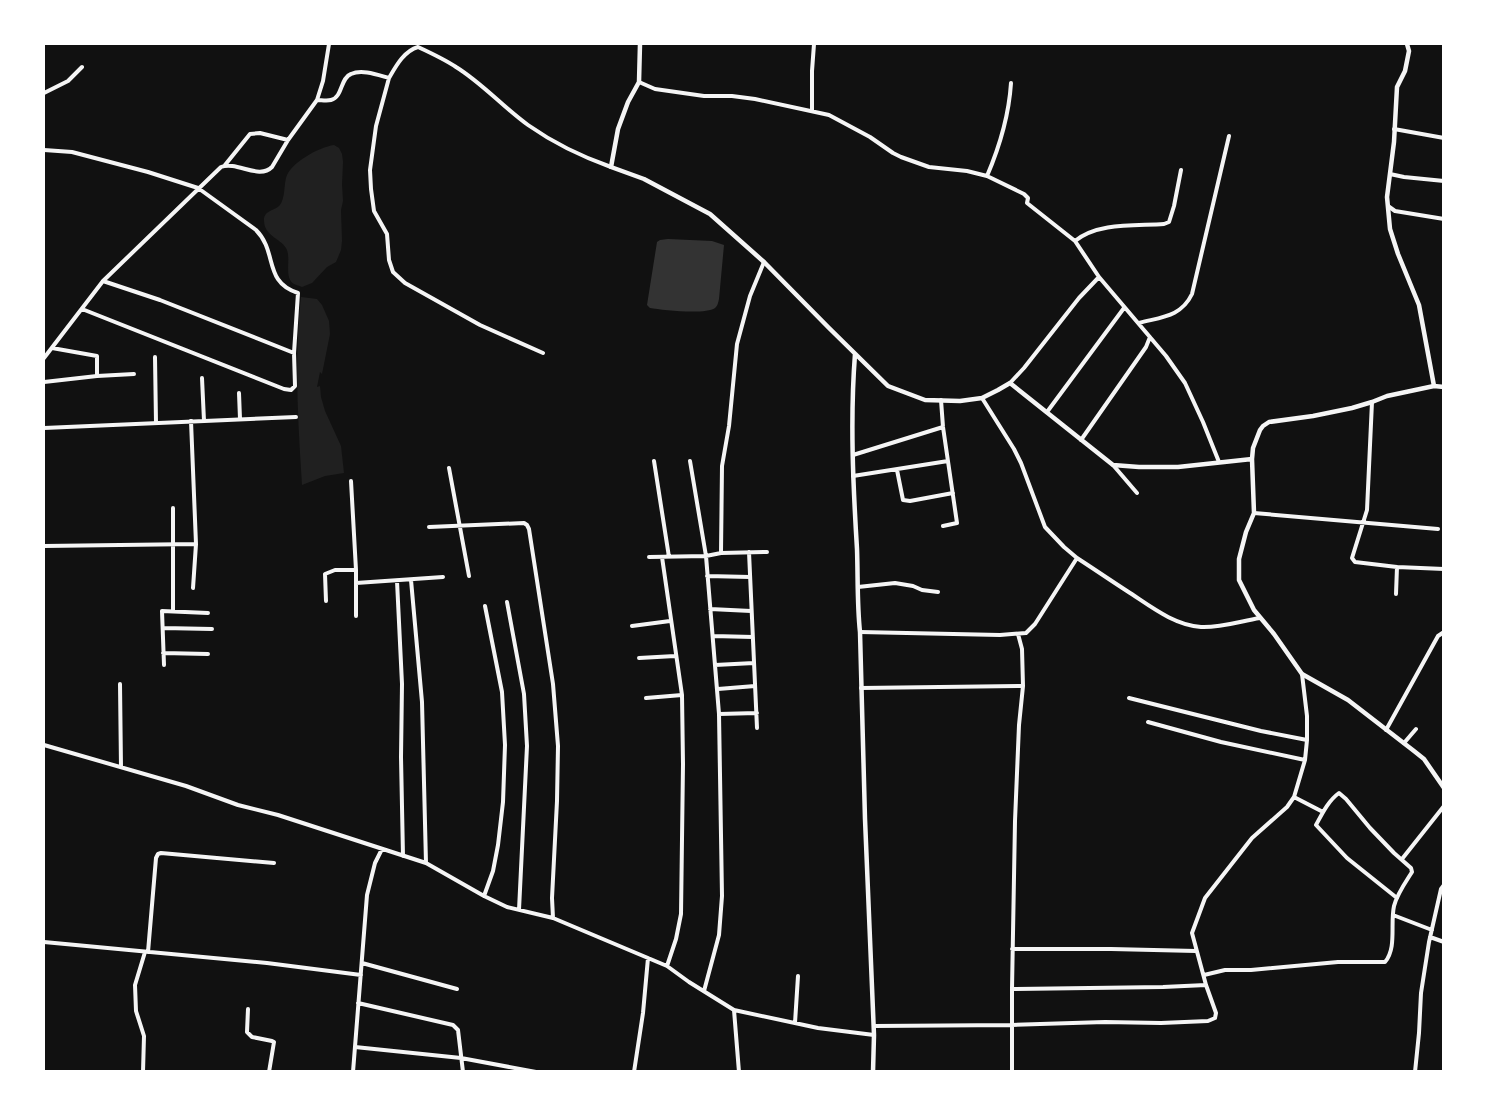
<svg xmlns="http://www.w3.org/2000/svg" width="1487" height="1115" viewBox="0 0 1487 1115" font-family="Overpass,sans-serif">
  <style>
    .green { fill: #202020 }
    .water { fill: #333 }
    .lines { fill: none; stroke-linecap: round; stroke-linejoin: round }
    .minor { stroke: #f5f5f5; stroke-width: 4 }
    .tertiary { stroke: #f5f5f5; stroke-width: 4.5 }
  </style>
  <rect width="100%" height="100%" fill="#111"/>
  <path class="green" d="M334 145 339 148 342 154 343 162 342 185 343 201 341 210 342 241 341 250 336 262 327 267 312 283 302 287C300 286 296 285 294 284 283 277 292 258 286 248 280 238 264 236 264 220 264 210 275 211 280 205 285 198 284 186 286 178 290 163 319 147 334 145Z
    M301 297 317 299 322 305 329 321 330 334 322 374 320 372 317 387 320 386 321 397 325 411 341 446 344 473 325 476 302 485C298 422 294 359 301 297Z"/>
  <path class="water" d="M668 239 712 241 724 245 719 299C718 303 718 305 715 308 705 315 662 310 650 308L647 305 657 242 660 240Z"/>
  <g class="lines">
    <path class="minor" d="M389 78 376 126 370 170 371 189 374 211 387 234 389 260 393 272 405 283 480 325 543 353
      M639 82 655 89 704 96H732L755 99 829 115 870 137 893 153 901 157 929 167 967 171 987 176 1024 194 1028 198 1027 203 1075 241 1099 277 1166 356 1185 383 1203 422 1219 462
      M44 93 68 81 82 67
      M317 100C321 100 327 101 331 100 343 97 340 78 351 74 362 69 378 75 389 78 396 66 404 51 418 47 431 53 444 59 456 67 482 83 503 107 528 125 555 144 580 156 611 167
      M812 111V71L814 44
      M1394 129 1444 138
      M44 150 72 152 148 172 198 188 256 230C278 252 263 282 298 293L294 353 295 386 291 390 284 389 82 309
      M225 165 250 134 260 133 288 140
      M1390 174 1404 177 1444 181
      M987 176C999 148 1009 114 1011 83
      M1388 206 1395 211 1444 219
      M1075 241C1098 222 1136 226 1164 224L1169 222 1174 206 1181 170
      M103 281 160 300 294 353
      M1139 323C1161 317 1181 317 1192 294L1229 136
      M52 348 97 356V376
      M155 357 156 423
      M44 358 103 281 221 167C237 161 259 180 272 167L288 140 317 100 323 81 329 44
      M202 378 204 421
      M44 382 97 376 134 374
      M1010 383 1024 368 1079 298 1099 277
      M239 393 240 419
      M941 400 943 427 957 523 943 526
      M1372 402 1367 510 1352 558 1355 562 1397 567 1396 594
      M1047 412 1124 308
      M44 428 296 417
      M1081 440 1146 347 1150 337
      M853 455 943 427
      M654 461 669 557
      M690 461 706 556 719 714 722 896 719 935 704 991
      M1113 465 1137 493
      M449 468 469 576
      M897 470 903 500 910 501 953 493
      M853 476 948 461
      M351 481 356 570V616
      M1254 513 1438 529
      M429 527 524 523 527 525 529 529 553 684 558 746 557 801 552 898 553 918
      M44 546 196 544 191 421
      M749 552 757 728
      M721 553 722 466 729 426 737 344 750 296 764 262
      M649 557 706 556 721 553 767 552
      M662 557 682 695 683 764 681 914 676 939 667 966
      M1077 558C1094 569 1110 580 1127 591 1149 605 1173 625 1201 627 1220 628 1241 621 1260 618
      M1397 567 1444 569
      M707 576 750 577
      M411 580 422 702 426 863
      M397 581 402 684 401 757 403 856
      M356 583 443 577
      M858 587 895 583 913 586 922 590 938 592
      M193 588 196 544
      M326 601 325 574 335 570H356
      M507 602 524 694 527 746 519 910
      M710 609 751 611
      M173 611V508
      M632 626 670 621
      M163 628 212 629
      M860 632 1000 635 1026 633 1035 624 1077 558 1064 547 1045 527 1021 463 1014 449 982 398
      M713 636 753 637
      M163 653 208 654
      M639 658 675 656
      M164 665 162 611 208 613
      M715 665 754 663
      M120 684 121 767
      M861 688 1023 686
      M718 689 755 686
      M646 698 682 695
      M1129 698 1261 731 1307 740
      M719 714 757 713
      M1148 722 1221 742 1305 760
      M1386 730 1438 636 1444 632
      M1404 743 1416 729
      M44 745 186 786 238 805 278 815 426 863 484 896 507 907 553 918 667 966 689 982 734 1010 818 1028 874 1035
      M1294 797 1323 812
      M1402 859 1444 806
      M484 896 493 871 498 845 503 802 505 745 502 692 485 606
      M1393 915 1432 930
      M1430 937 1444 942
      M44 942 267 963 361 975
      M1012 949H1111L1196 951
      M148 952 156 858 158 854 161 853 274 863
      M362 963 457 989
      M1204 975 1225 970H1251L1338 962H1385C1397 948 1390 924 1394 906 1397 894 1405 883 1412 872L1411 868 1394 853 1370 828 1346 799 1339 793C1328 801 1322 814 1316 825L1347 858 1397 898
      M1012 989 1015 821 1019 725 1023 686 1022 649 1018 634
      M358 1003 453 1025 458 1030 463 1072
      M248 1009 247 1032 252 1037 272 1041 274 1042 269 1072
      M734 1010 739 1072
      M795 1023 798 976
      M874 1026 1012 1025 1105 1022 1161 1023 1208 1021 1215 1018 1216 1013 1206 985 1192 933 1205 898 1252 838 1287 807 1294 797 1305 760 1307 740V716L1302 674
      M355 1047 461 1058 536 1072
      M143 1072 144 1036 136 1011 135 985 145 952
      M353 1072 367 895 375 863 382 849
      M634 1072 643 1013 648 958
      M1012 1072V989L1163 987 1206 985
      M1415 1072 1419 1033 1421 993 1429 942 1441 889 1444 885"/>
    <path class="tertiary" d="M640 44 639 82 628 102 618 129 611 167 644 179 710 214 764 262 829 328 888 386 925 400 960 401 982 398 998 390 1010 383 1113 465 1139 467H1178L1252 459
      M1407 44 1409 51 1405 71 1397 87 1394 142 1387 197 1390 229 1398 254 1419 305 1434 386 1387 396 1372 402 1352 408 1313 416 1269 422 1263 426 1260 430 1253 448 1252 459 1254 513 1246 532 1239 559V580L1254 610 1274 634 1302 674 1348 700 1414 751 1424 759 1444 788
      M855 354C850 419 853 484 857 549 858 577 857 604 860 632L865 819 874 1035 873 1072
      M1434 386 1444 387"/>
  </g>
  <rect width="1487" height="1115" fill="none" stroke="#ffffff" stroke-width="90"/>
</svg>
